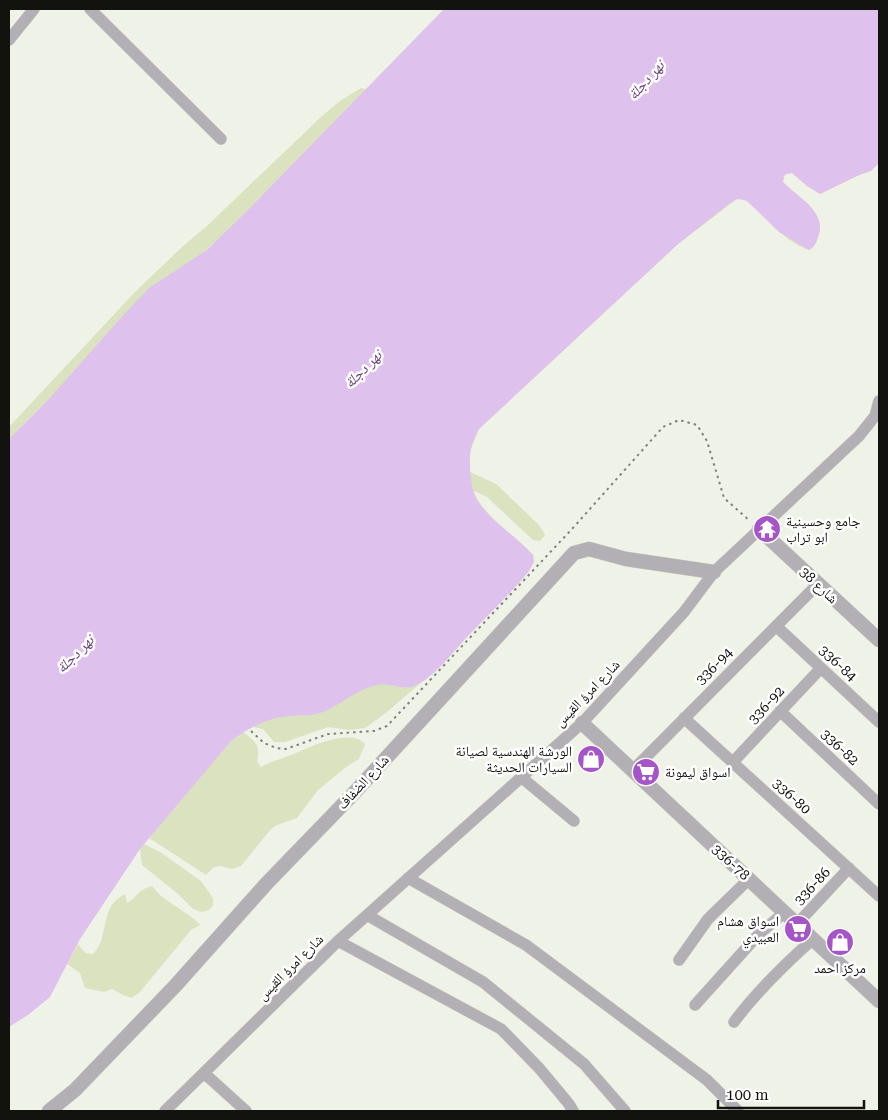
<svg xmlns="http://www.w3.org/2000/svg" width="888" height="1120" viewBox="0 0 888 1120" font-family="'Roboto Serif','Noto Naskh Arabic',serif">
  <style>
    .green { fill: #dbe2bf }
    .water { fill: #dfc1ed }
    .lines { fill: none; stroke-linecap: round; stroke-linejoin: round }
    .minor-casing { stroke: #cccec4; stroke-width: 12 }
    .tertiary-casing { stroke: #cccec4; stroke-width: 15 }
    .path { stroke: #81837b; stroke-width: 2; stroke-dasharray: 2.5 4; stroke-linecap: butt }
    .minor { stroke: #b3b0b5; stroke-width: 11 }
    .tertiary { stroke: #b3b0b5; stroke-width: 14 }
    .labels { text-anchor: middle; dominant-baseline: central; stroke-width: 5; stroke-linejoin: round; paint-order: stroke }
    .poi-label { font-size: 14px; fill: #12130f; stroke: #fff; text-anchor: start }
    .street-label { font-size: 14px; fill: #12130f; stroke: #fff }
    .water-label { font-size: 15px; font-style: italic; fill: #6b447c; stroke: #fff }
  </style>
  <rect width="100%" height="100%" fill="#eff2e6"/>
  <path class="green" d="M361 88 365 89 368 92 220 242 214 243 44 408H40L20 428 9 444V427L135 292 182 247 208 225 322 116 340 101Z
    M843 151 871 171 859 175 820 194 807 186 792 173 786 174 784 176 783 182C796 196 826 211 819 234 817 241 815 247 809 250 799 247 789 240 781 233 769 224 753 198 737 199L678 244 479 429 470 451V472L496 484 539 525 545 535 540 541 533 540 487 497 474 491C479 512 518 538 533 555 535 566 526 574 519 583L430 675 387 712 365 728 349 730 328 727 285 742H274L263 729 253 727 243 732C255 741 261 745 257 761L261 767C274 760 288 757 301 751 316 744 352 729 365 744L359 759 346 767 318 790 297 818 277 825 271 829 241 866 232 869 220 866 214 867 206 875 149 838 212 762 231 741 243 732 348 580 652 226Z
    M144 844 160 852 201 881 213 898V905L209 910 202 912 193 909 177 893 142 865 140 849Z
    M152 886C156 890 159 895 164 898 171 904 197 919 200 925L191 930 140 992 132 998 123 995 112 989 104 992 85 988 80 973 67 964 78 944 85 953 93 954C110 938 98 907 125 894L127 903C138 897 137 890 152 886Z"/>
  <path class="water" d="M444 9H879V163L871 171 859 175 820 194 807 186 792 173 786 174 784 176 783 182C796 196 826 211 819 234 817 241 815 247 809 250L779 232 746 200 737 199 730 203 678 244 479 429C471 443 469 454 470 470 471 480 472 492 477 500 491 522 516 536 533 555L534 562 529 571C510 594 488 615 467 637 453 652 433 679 414 686 402 691 390 682 377 685 357 689 342 704 323 712 312 716 300 715 289 716 267 718 248 728 231 741L140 849 80 939 50 997 28 1015 9 1027V439L49 399 118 321 149 288 207 250 249 209Z"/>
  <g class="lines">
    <g class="minor-casing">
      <path id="minor" d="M90 9 221 139
        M9 40 34 9
        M776 626 879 722
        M780 711 879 804
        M684 718 879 896
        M733 762 821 668
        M633 770 818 584
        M521 777 574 821
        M408 878 526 945 707 1080 738 1111
        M367 915 483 982 584 1064 625 1111
        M797 924 849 868
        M338 941 501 1029 539 1068 569 1104 573 1111
        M679 960 708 919 749 879
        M695 1005 759 934 785 912
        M734 1022C757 991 784 965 813 939
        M204 1073 246 1111
        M165 1111 338 941 582 723 684 612 714 572 859 436 875 416 879 401"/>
    </g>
    <g class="tertiary-casing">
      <path id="tertiary" d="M759 529 879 640
        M582 723 879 1001
        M49 1111 75 1090 176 985 267 883 354 793 574 553 589 549 626 559 714 572"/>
    </g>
    <path class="path" d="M251 731 264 743 276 748 286 749 328 734 374 731 387 726 572 529 663 427 679 420 697 425 707 441 724 498 750 521"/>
    <use href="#minor" class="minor"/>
    <use href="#tertiary" class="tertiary"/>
  </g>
  <defs>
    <g id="temple-disc" transform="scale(1.4375)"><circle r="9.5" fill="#a555c7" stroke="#fff"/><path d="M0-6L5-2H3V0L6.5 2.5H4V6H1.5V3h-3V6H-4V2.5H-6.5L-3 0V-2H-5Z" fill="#fff"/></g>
    <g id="shop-disc" transform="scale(1.4375)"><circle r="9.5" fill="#a555c7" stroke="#fff"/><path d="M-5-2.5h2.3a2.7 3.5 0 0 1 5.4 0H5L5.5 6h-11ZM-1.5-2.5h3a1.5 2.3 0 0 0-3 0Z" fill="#fff"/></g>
    <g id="supermarket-disc" transform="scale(1.4375)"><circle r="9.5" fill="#a555c7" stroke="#fff"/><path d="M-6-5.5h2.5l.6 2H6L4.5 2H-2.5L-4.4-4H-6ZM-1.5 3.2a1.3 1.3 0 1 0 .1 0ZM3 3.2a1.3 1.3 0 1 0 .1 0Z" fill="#fff"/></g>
  </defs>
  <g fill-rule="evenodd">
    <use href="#temple-disc" x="767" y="529"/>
    <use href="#shop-disc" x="591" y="759"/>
    <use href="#supermarket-disc" x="646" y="772"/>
    <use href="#supermarket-disc" x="798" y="929"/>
    <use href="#shop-disc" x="840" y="942"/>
  </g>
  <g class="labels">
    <g class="poi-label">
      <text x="786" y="521">جامع وحسينية<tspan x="786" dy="16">ابو تراب</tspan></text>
      <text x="572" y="751" text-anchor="end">الورشة الهندسية لصيانة<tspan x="572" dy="16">السيارات الحديثة</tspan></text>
      <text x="665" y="772">اسواق ليمونة</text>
      <text x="779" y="921" text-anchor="end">اسواق هشام<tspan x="779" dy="16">العبيدي</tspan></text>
      <text x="840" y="968" text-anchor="middle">مركز احمد</text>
    </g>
    <g class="street-label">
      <text transform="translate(819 585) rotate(43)">شارع 38</text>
      <text transform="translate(838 663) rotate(43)">336-84</text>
      <text transform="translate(714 666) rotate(-45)">336-94</text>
      <text transform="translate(587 693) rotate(-46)">شارع امرؤ القيس</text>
      <text transform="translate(766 705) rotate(-47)">336-92</text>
      <text transform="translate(840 747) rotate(43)">336-82</text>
      <text transform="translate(363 782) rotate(-47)">شارع الضفاف</text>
      <text transform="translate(792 796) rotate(42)">336-80</text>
      <text transform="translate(731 862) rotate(43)">336-78</text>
      <text transform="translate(812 886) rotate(-47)">336-86</text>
      <text transform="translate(290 967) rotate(-45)">شارع امرؤ القيس</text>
    </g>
    <g class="water-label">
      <text transform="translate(646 80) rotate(-48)">نهر دجلة</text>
      <text transform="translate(363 369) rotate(-45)">نهر دجلة</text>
      <text transform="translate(75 654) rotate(-45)">نهر دجلة</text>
    </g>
  </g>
  <rect width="888" height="1120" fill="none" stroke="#12130f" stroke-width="20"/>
  <path d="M718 1100v8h146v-8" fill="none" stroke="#12130f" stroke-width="2.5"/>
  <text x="726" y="1100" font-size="15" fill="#12130f" stroke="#ffffff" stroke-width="4" paint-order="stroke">100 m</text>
</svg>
